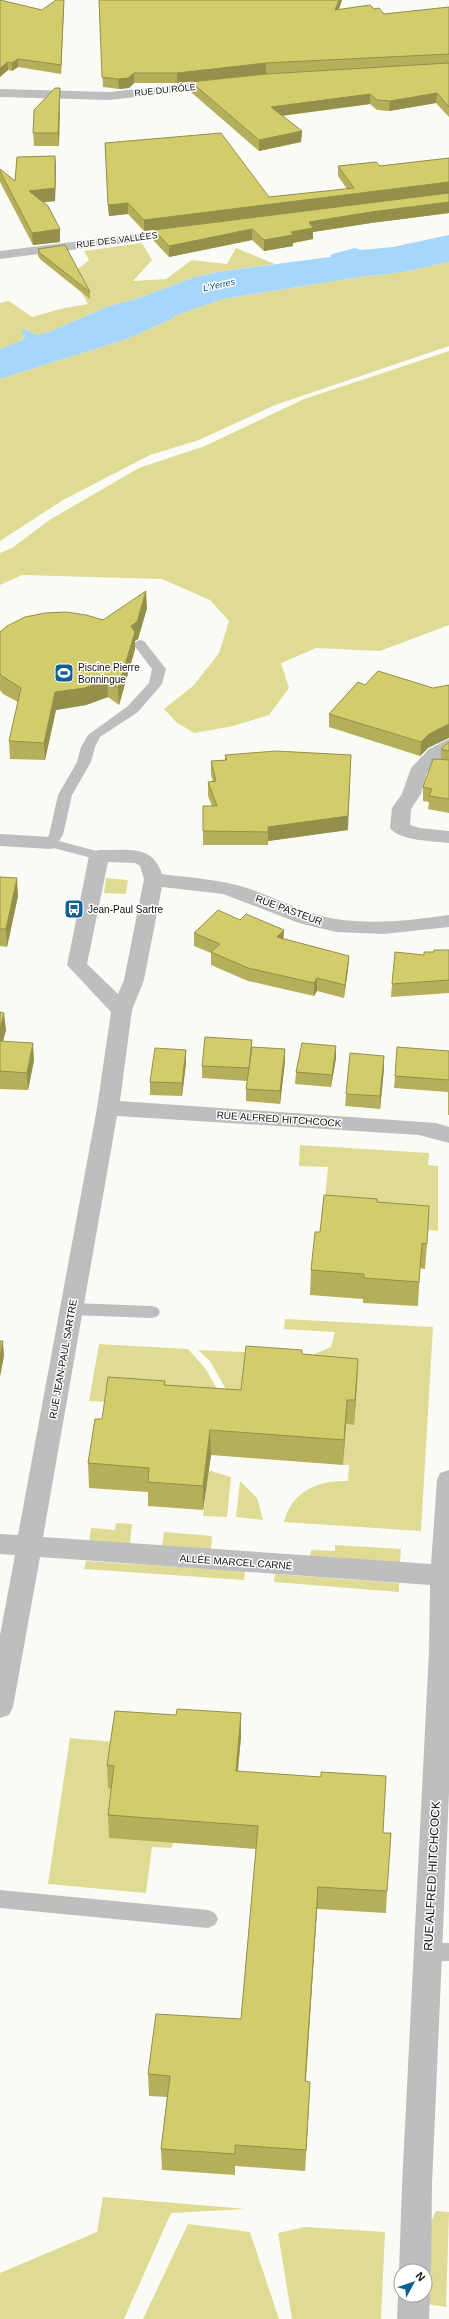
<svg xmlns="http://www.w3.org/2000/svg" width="449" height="2319" viewBox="0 0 449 2319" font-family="Helvetica,sans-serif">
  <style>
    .green { fill: #dfdb94 }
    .water { fill: #a7d6fb }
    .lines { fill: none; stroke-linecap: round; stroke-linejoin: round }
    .lane { fill: #bdbec0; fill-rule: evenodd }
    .street { fill: #bdbec0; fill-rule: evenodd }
    .wall { fill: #b5af5c }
    .shaded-wall { fill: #948f4b }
    .building { fill: #d3cc6b; stroke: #948f4b }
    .labels { text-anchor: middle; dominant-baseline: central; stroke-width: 3; stroke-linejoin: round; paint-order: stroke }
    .far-street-label { font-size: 9px; fill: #0e0e0c; stroke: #fff }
    .far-water-label { font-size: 9px; font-style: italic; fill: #03476e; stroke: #fff }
    .poi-label { font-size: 10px; fill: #0e0e0c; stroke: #fff; text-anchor: start }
    .street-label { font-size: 10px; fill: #0e0e0c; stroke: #fff }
    .near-street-label { font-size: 12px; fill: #0e0e0c; stroke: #fff }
  </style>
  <rect width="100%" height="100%" fill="#fbfbf5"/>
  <path class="green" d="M142 243 152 260 133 281 166 279 192 260 227 264 236 248 275 264 217 272 195 277 136 299 109 306 49 332 37 335 25 329C26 344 12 344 0 349V303L9 301 32 317 64 308 88 304 72 274 89 260 84 251Z
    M449 262V346L275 405 199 440 150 455 63 500 0 541V379L127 339 172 319 174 316 223 299 360 277 404 272Z
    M449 351V625L380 651 316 648 281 663 289 688 269 715 233 726 194 733 176 722 164 709 193 686 219 653 229 621 210 600 162 579 22 575 0 585V553L12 548 51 519 139 468 205 446 304 399Z
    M106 878 128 880 126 894 104 893Z
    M300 1145 429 1153 428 1165 438 1166V1231L323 1220 328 1167 299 1166Z
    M285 1319 433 1327 421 1531 284 1522C292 1491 318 1480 348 1481L349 1465H343L346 1424 354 1425 244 1394 232 1400 210 1361 198 1350 312 1355 331 1347 335 1332 284 1329Z
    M99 1344 188 1349 205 1368 227 1406 165 1405 89 1401Z
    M208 1470 231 1477 227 1517 203 1516Z
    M240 1481 257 1498 263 1520 236 1517Z
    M116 1523 132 1524 130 1544 89 1541 91 1528 115 1530Z
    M164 1532 212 1536 211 1551 162 1547Z
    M335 1545 401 1549 400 1563 310 1557 311 1550 335 1551Z
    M86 1561 245 1571 244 1580 84 1569Z
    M275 1574 399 1583V1592L274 1582Z
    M70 1738 115 1742 108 1788 115 1789 173 1842 172 1848 152 1847 146 1893 48 1884Z
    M103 2197 246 2209 171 2213 124 2319H0V2273L97 2232Z
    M436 2211 449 2212 446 2307 427 2304 430 2224Z
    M188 2224 250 2232 279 2319H143Z
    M305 2227 385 2232 381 2319H292L278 2233Z"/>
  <path class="water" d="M449 235V262L404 272 360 277 223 299 174 316 172 319 127 339 0 379V349L21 341 25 336 21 330 25 329 37 335 49 332 109 306 136 299 195 277 217 272 330 257 332 254 355 248 361 250 393 247Z"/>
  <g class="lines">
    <path class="lane" d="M139 640 144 641 166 669 162 684 138 712 100 737 95 747 91 762 72 795 63 835 59 841 104 853 106 856 99 860 46 846 44 843 49 835 58 795 77 762 81 747 88 735 128 706 149 683 152 669 133 644Z
      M72 1303 152 1306 158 1308 160 1312 158 1316 152 1318 72 1315 66 1313 64 1309 66 1305Z
      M0 1890 208 1910 215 1913 218 1919 215 1925 208 1928 0 1908Z
      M429 1943H449V1961H429L422 1959 419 1952 422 1945Z"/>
    <path class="street" d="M220 80 227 84 225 87 109 100 0 97V89L109 92Z
      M184 228 191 232 189 235 0 259V251Z
      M449 739V753L427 772 421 794 411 809 410 825 420 828 449 831V843C434 841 399 841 390 828L392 808 402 794 411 768 429 749Z
      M0 834 51 837 58 839 61 843 58 847 51 849 0 846Z
      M99 850C126 851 152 843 162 874 191 878 219 879 247 888 277 898 305 914 336 919 374 925 412 920 449 915V927L384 934 336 932 299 923 223 894 162 887 144 980 132 1010 120 1101 436 1123 449 1127V1143L419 1135 117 1116 43 1537 431 1564 437 1480 440 1473 449 1470V1792L432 2185 431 2271 425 2282V2271H401V2275L399 2271 402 2185 429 1651 430 1585 40 1557 13 1707 9 1715 0 1718V1635L15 1555 0 1554V1534L18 1535 97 1108 111 1012 67 965 89 856 92 852ZM108 862 135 863 140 866 144 879 124 980 118 994 87 964Z
      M425 2284 430 2295 429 2319H397L398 2295 401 2289V2295H425Z"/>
  </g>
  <path class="wall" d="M0 0 42 10 64 3 61 74 18 67 12 71 8 70 0 77Z
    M99 0H342L339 9H374L384 14 449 7V117L436 103 389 111 377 110 370 104 282 116 302 131 301 142 259 151 192 93 191 82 376 68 266 74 177 83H134L129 88 119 89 103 87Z
    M60 100 59 146H34L33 133Z
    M105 143 269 197 347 189 338 176V166H380L449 158V193L144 231 128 214 109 216Z
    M55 156 56 169 55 201 43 202 60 242 33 245 0 182V169L15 181Z
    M449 193V213L371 223 313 232V239L293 243V246L264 251 252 240 169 257 154 241V230Z
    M38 249 90 292V299L41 260 38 256Z
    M147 608 138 639 135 641V649L119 705 108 697 86 705 56 710 45 760 10 759 9 741 18 702 3 694 0 690V632L103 620Z
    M358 682 428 748 420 756 329 727V714Z
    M449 742V813L428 809 429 802 423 801V787L441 759V749Z
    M225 755 348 830 268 841V845H203V806H212L208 796V782H213L211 775V761L225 760Z
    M0 877 18 896 7 947 0 946Z
    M240 920 284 930 283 939 349 956 348 969 344 998 317 991 314 996 248 981 211 965V953L194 946V933Z
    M449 950V993L391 997 392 984 424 955V952H434Z
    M0 1012 6 1030 3 1041 34 1060 28 1090 0 1089Z
    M336 1046V1058L331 1087 295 1084 296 1072Z
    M252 1047 285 1061 280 1104 246 1101V1089L247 1081 202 1078V1066Z
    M449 1051V1115H448V1092L394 1088 395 1076Z
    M186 1063 182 1096 150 1095V1082Z
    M384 1069 380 1109 345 1106 346 1094Z
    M377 1202 427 1244 425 1269 420 1268 418 1306 363 1303V1299L310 1295 311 1270 320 1232Z
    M302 1350V1354L358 1359 354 1425 346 1424 343 1465 211 1455 203 1510 148 1506V1492L89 1488 88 1463 102 1419 165 1381V1385L241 1390Z
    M241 1713V1737L238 1771 383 1833 387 1891 386 1913 317 1909 306 2081 309 2104 305 2171 235 2166V2175L162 2170 161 2149 167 2097 149 2096 148 2074 241 2019 256 1849 109 1838 108 1815 111 1789 108 1788 107 1765 176 1715Z"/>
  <path class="shaded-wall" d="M64 0V3L61 74V65Z
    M339 0H342L335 19V10Z
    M18 59V67L12 71V63Z
    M8 62V70L0 77V68Z
    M266 63V74L177 83V73Z
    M134 73V83L129 88 119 89 118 79Z
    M60 88V100L59 146 58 133Z
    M437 93 436 103 389 111 390 101Z
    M370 94V104L271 117V107Z
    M302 131 301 142 259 151V140Z
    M55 156 56 169 55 201 29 204V191Z
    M449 182V193L144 231V220Z
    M449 202V213L371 223 313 232V239L293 243V246L264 251V240L291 232 309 222 371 212Z
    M128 203V214L109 216 108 205Z
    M60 229V242L33 245 32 233Z
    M252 229V240L169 257V246Z
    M146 591 147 608 138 639 135 641V649L119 705 118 688 131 626Z
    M107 679 108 697 86 705 56 710 45 760 44 743 55 692Z
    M449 724V738L428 748 420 756 421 742 429 734Z
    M351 755 348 830 268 841V827Z
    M17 878 18 896 7 947 6 929Z
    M284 930 283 943 277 937Z
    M349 956 348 969 344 998 345 985Z
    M317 978V991L314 996V983Z
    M4 1013 6 1030 0 1052V1030Z
    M33 1043 34 1060 28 1090 27 1073Z
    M336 1046V1058L331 1087 332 1075Z
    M285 1049V1061L280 1104V1091Z
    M186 1050V1063L182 1096V1083Z
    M384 1056V1069L380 1109V1096Z
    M3 1341 4 1356 0 1377V1356Z
    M358 1359 357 1384 354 1425 355 1400Z
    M347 1400 346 1424 343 1465 344 1440Z
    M210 1430 211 1455 203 1510V1486Z
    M241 1713V1737L235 1795 236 1771Z
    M318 1887 317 1909 304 2103 305 2081Z
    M310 2082 309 2104 305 2171 306 2150Z"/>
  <path class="building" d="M0 0 42 10 56 0H64L61 65 18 59 12 63 8 62 0 68Z
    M99 0H339L335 10 370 5 374 9 379 8 384 14 449 7V54L266 63 177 73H134L128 78 118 79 102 77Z
    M449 63V107L437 93 390 101 377 100 370 94 271 107 302 131 259 140 191 82 266 74Z
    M55 88H60L58 133H33L34 110Z
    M221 133 269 197 354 188 338 166 376 162 380 166 449 158V182L144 220 128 203 108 205 105 143Z
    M55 156V188L29 191 48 206 60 229 32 233 0 171V169L15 181 17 157Z
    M449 193V202L371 212 309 222 313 228 291 232 293 235 264 240 252 229 169 246 154 230Z
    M65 245 90 292 40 253 38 249Z
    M146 591 137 622 131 626 135 632 118 688 107 679 85 688 55 692 44 743 9 741 21 688 2 676 0 674V632L7 626 25 617 45 613 66 612 86 615 103 620Z
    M378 671 433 688 449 685V724L429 734 421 742 329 714 358 682 365 685Z
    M449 742V751L441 749Z
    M276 751 351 755 348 816 268 827V832L203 831V806H217L208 782 216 781 211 761 227 760 225 755Z
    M433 759 449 760V799L429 796 432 789 423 787Z
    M0 877 17 878 6 929H0Z
    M218 910 240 920 246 914 284 930 277 937 349 956 345 985 317 978 314 983 248 968 211 952 220 944 194 933Z
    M434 950H449V980L392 984 395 952 424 955V952H434Z
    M0 1012 4 1013 0 1030Z
    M205 1037 252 1040 249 1068 202 1066Z
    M0 1041 33 1043 27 1073 0 1071Z
    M302 1043 336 1046 332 1075 296 1072Z
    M252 1047 285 1049 280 1091 246 1089Z
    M397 1047 449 1051V1080L395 1076Z
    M155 1048 186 1050 182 1083 150 1082Z
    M350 1053 384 1056 380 1096 346 1094Z
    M324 1195 377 1199V1202L429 1206 427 1244 422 1243 419 1282 364 1278V1274L311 1270 315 1232H320Z
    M0 1341H3L0 1356Z
    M246 1346 302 1350V1354L358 1359 355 1400H347L344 1440 210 1430 203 1486 148 1482 149 1468 88 1463 95 1419H102L108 1377 165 1381 164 1385 241 1390Z
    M177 1709 241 1713 236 1771 321 1777V1772L386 1776 383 1833H391L387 1891 318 1887 305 2081 310 2082 306 2150 235 2145V2154L161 2149 170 2076 148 2074 156 2014 241 2019 258 1826 108 1815 114 1766 107 1765 115 1711 176 1715Z"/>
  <defs>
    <g id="stadium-square" transform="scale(1)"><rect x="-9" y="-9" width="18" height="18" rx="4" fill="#0f6193" stroke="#fff"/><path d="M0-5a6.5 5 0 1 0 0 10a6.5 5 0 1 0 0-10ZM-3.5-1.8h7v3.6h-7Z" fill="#fff"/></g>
    <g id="bus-square" transform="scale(1)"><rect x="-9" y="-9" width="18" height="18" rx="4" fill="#0f6193" stroke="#fff"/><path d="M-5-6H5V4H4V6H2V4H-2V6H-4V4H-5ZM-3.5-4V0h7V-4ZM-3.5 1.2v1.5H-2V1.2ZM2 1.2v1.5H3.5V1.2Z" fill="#fff"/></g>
  </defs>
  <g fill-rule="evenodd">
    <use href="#stadium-square" x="64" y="673"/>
    <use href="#bus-square" x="74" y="909"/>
  </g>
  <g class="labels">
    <g class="far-street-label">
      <text transform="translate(165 90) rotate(-6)">RUE DU RÔLE</text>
      <text transform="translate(117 240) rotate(-7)">RUE DES VALLÉES</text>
    </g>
    <g class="far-water-label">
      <text transform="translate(219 285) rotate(-13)">L'Yerres</text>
    </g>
    <g class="poi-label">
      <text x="78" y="667">Piscine Pierre<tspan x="78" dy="12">Bonningue</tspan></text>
      <text x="88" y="909">Jean-Paul Sartre</text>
    </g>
    <g class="street-label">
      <text transform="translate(289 910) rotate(20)">RUE PASTEUR</text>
      <text transform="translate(279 1119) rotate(4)">RUE ALFRED HITCHCOCK</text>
      <text transform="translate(63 1359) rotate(-80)">RUE JEAN-PAUL SARTRE</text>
      <text transform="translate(236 1562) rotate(4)">ALLÉE MARCEL CARNÉ</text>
    </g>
    <g class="near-street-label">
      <text transform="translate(432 1876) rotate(-87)">RUE ALFRED HITCHCOCK</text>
    </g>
  </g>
  <g transform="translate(413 2283) rotate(50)"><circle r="19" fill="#ffffff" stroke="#9f9f9e"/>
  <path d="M0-3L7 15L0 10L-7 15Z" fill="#0f6193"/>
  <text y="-6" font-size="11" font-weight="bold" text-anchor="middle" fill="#0e0e0c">N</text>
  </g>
</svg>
